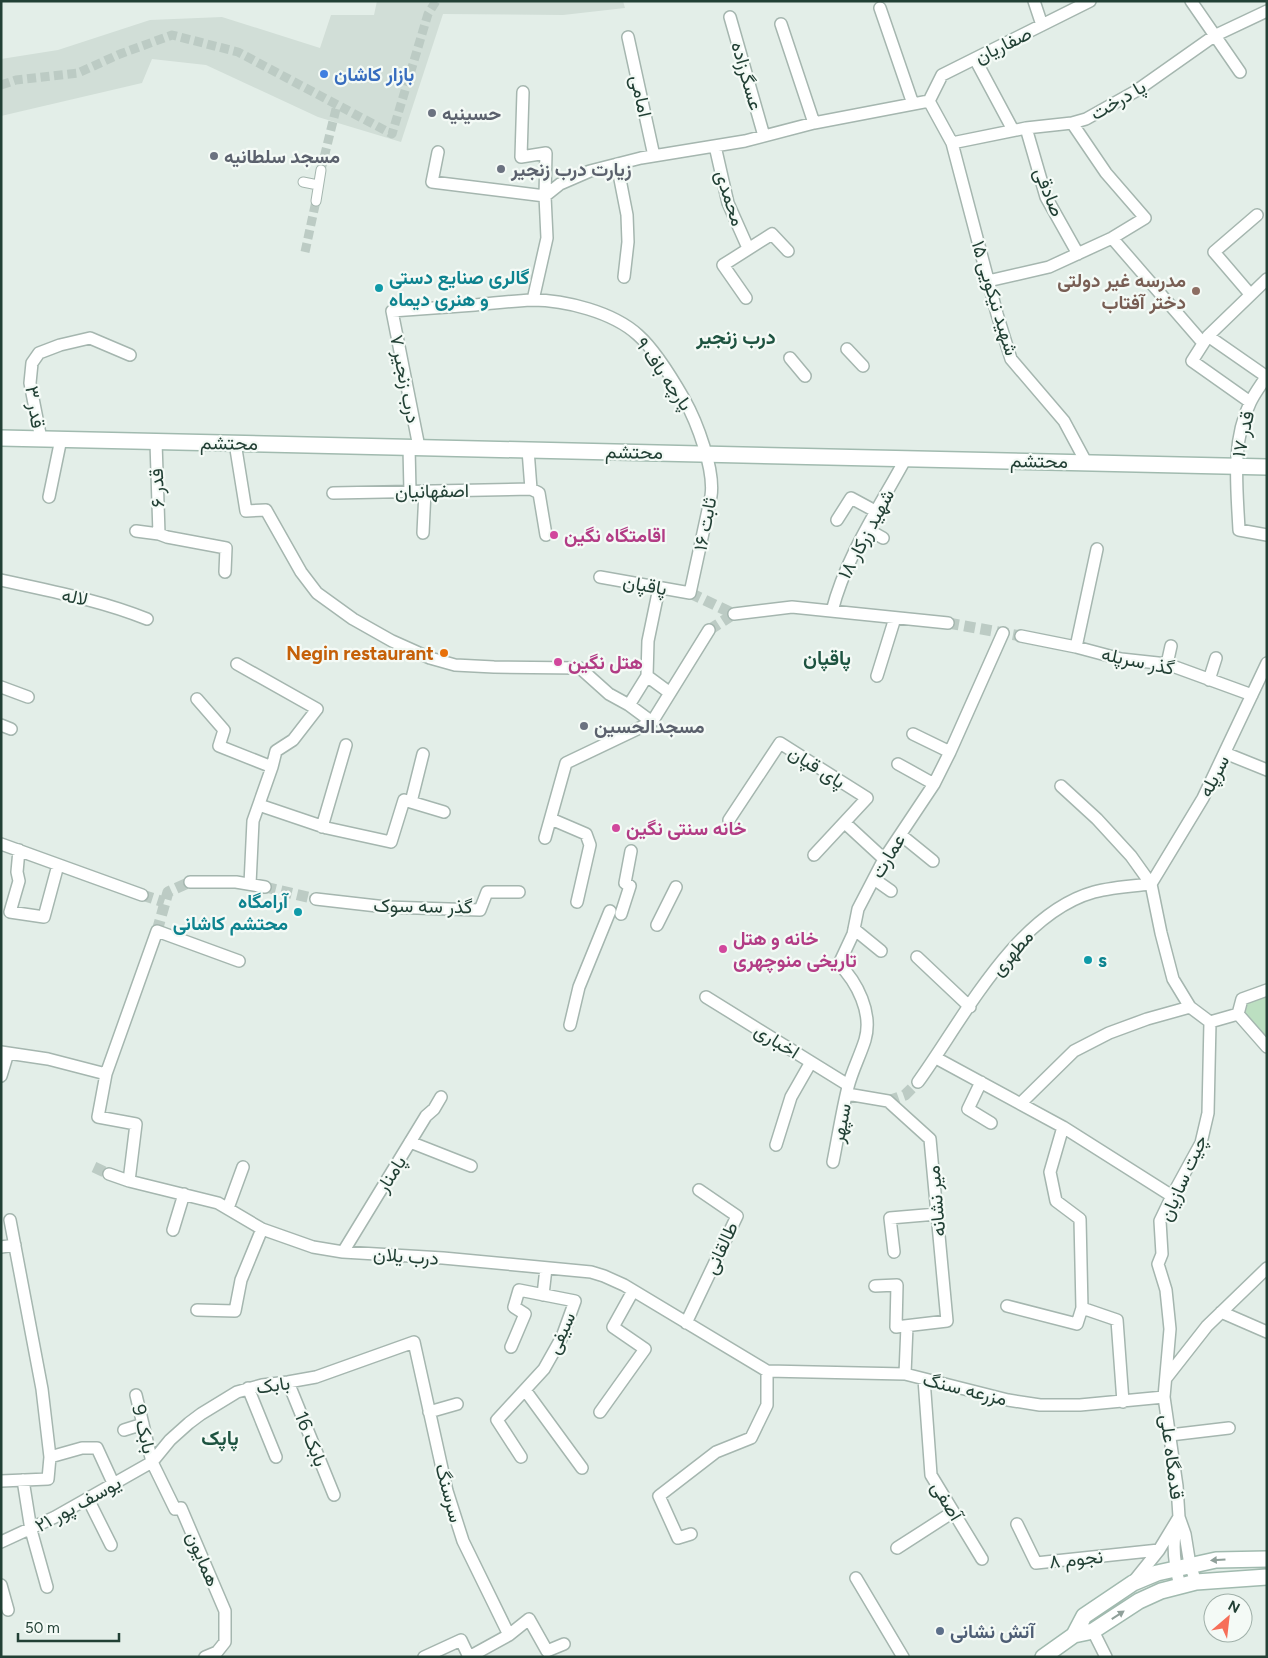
<svg xmlns="http://www.w3.org/2000/svg" width="1268" height="1658" viewBox="0 0 1268 1658" font-family="Figtree,Vazirmatn,sans-serif">
  <style>
    .built { fill: #d1ded7 }
    .green { fill: #bcdfc1 }
    .lines { fill: none; stroke-linecap: round; stroke-linejoin: round }
    .pedestrian-tunnel { stroke: #bccbc4; stroke-width: 9; stroke-dasharray: 9 4.5; stroke-linecap: butt }
    .minor-tunnel { stroke: #bccbc4; stroke-width: 11; stroke-dasharray: 11 5.5; stroke-linecap: butt }
    .pedestrian-casing { stroke: #a5b6af; stroke-width: 11 }
    .minor-casing { stroke: #a5b6af; stroke-width: 14 }
    .secondary-casing { stroke: #a1baaf; stroke-width: 18 }
    .pedestrian { stroke: #fff; stroke-width: 9 }
    .minor { stroke: #fff; stroke-width: 11 }
    .secondary { stroke: #fff; stroke-width: 15 }
    .oneway { fill: #90a09a }
    .shop-dot { fill: #3f7fe0; stroke: #f4faf6; stroke-width: 2 }
    .worship-dot { fill: #6b7280; stroke: #f4faf6; stroke-width: 2 }
    .culture-dot { fill: #0f9aa8; stroke: #f4faf6; stroke-width: 2 }
    .education-dot { fill: #8d6e63; stroke: #f4faf6; stroke-width: 2 }
    .hotel-dot { fill: #d1479c; stroke: #f4faf6; stroke-width: 2 }
    .food-dot { fill: #e8710a; stroke: #f4faf6; stroke-width: 2 }
    .service-dot { fill: #5c6f8a; stroke: #f4faf6; stroke-width: 2 }
    .labels { text-anchor: middle; dominant-baseline: central; stroke-width: 4.5; stroke-linejoin: round; paint-order: stroke }
    .street-label { font-size: 19px; fill: #224035; stroke: #f4faf6 }
    .shop-label { font-size: 19px; font-weight: bold; fill: #366cbe; stroke: #f4faf6; text-anchor: start }
    .worship-label { font-size: 19px; font-weight: bold; fill: #5b616d; stroke: #f4faf6; text-anchor: start }
    .culture-label { font-size: 19px; font-weight: bold; fill: #0d838f; stroke: #f4faf6; text-anchor: start }
    .education-label { font-size: 19px; font-weight: bold; fill: #785e54; stroke: #f4faf6; text-anchor: end }
    .hotel-label { font-size: 19px; font-weight: bold; fill: #b23c85; stroke: #f4faf6; text-anchor: start }
    .food-label { font-size: 19px; font-weight: bold; fill: #c56008; stroke: #f4faf6; text-anchor: end }
    .service-label { font-size: 19px; font-weight: bold; fill: #4e5e75; stroke: #f4faf6; text-anchor: start }
    .neighbourhood-label { font-size: 20px; font-weight: bold; fill: #1d5340; stroke: #f4faf6 }
  </style>
  <rect width="100%" height="100%" fill="#e3eee8"/>
  <path class="built" d="M377 1H623L625 8 563 15 443 14 401 142 318 117 206 65 152 59 142 83 1 116V59L58 50 150 20 222 17 320 48 331 15H374Z"/>
  <path class="green" d="M1267 990V1047L1238 1014 1242 999Z"/>
  <g class="lines">
    <path class="pedestrian-tunnel" d="M1 85 16 80 78 73 120 54 172 35 238 52 392 134 428 14 436 1
      M321 170 337 105
      M305 252 316 201"/>
    <path class="minor-tunnel" d="M690 593 734 614
      M948 623 1021 636
      M709 630 734 614
      M265 887 316 899
      M142 895 164 902
      M157 931 168 892 190 882
      M888 1101 905 1095 918 1082
      M94 1167 109 1174"/>
    <g class="pedestrian-casing">
      <path id="pedestrian" d="M303 182 318 185
        M316 201 321 170"/>
    </g>
    <g class="minor-casing">
      <path id="minor" d="M1034 1 1042 25
        M1191 1 1240 72
        M880 8 913 104
        M730 17 764 136
        M781 24 814 123
        M628 37 654 156
        M975 59 1013 130
        M929 101 942 75 1090 1
        M1026 128 1046 197 1078 254
        M952 143 1026 128 1072 123 1086 119 1136 91 1214 36 1267 11
        M715 146 728 203 748 248
        M438 152 432 182 545 196 546 153 521 157 523 92
        M617 164 627 215 628 242 624 277
        M1112 238 1203 343
        M988 281 1049 267 1112 238 1145 218 1106 173 1072 123
        M1250 294 1214 252 1257 215
        M746 298 723 265 772 234 788 251
        M533 300 547 238 545 196 560 184 590 171 641 158 745 141 814 123 929 101 952 143 997 314 1011 359 1064 421 1086 462
        M1208 336 1267 377
        M847 349 863 366
        M790 358 805 376
        M1266 377C1261 385 1254 394 1250 403 1231 442 1237 488 1239 530L1267 535
        M1250 402 1192 361 1208 336 1267 279
        M41 439 30 383 32 363 39 353 60 345 90 338 130 355
        M156 442 159 534
        M235 443 246 511 266 510 301 572 317 593 353 619 392 641 430 658 455 665 494 667 580 668 609 694 629 705 652 722 709 630
        M409 447 410 492
        M419 447 392 311C420 309 448 307 475 305 494 303 513 301 532 300 565 300 613 312 638 335 656 351 672 378 684 399 697 422 715 470 711 496L690 593 600 577
        M528 450 531 489 539 493 546 535
        M333 493 531 489
        M49 497 61 439
        M837 520 851 498 877 512
        M867 529 883 538
        M136 531 159 534 167 537 226 548 225 572
        M423 533 425 491
        M1 580C50 591 100 600 147 619
        M832 611C846 556 879 508 906 458
        M734 614 792 607 948 623
        M1021 636 1076 647 1121 659 1167 664 1252 695
        M1076 647 1097 549
        M237 664 317 709 293 740 276 751 272 767
        M1167 664 1171 646
        M647 676 670 693
        M877 676 895 618
        M1209 680 1216 658
        M1 687 28 697
        M197 699 224 730 219 746 272 767 253 821 250 884
        M629 705 647 676 648 641 659 588
        M1 725 11 729
        M913 734 950 752
        M1225 753 1267 770
        M898 764 934 784
        M1061 786 1097 819 1131 856 1151 884 1161 933 1173 979 1190 1007 1210 1022
        M411 802 423 754
        M259 805 327 828 391 842 404 800 444 812
        M551 819 586 834 590 845 577 902
        M729 820 780 743 867 798 814 855
        M845 823 884 859
        M322 827 346 745
        M901 835 933 861
        M545 838 566 763 652 722
        M1 844 142 895
        M19 850 17 872 19 881 10 912 44 917 58 865
        M874 879 891 891
        M190 882H236L265 887
        M1151 884 1203 798 1267 663
        M316 899 386 907 480 910 487 892H519
        M621 914 630 886 625 883 631 851
        M657 925 676 887
        M854 929 881 951
        M917 957 970 1007
        M706 997 848 1085
        M1238 1014 1242 999 1267 990
        M1210 1022 1238 1014 1267 1047
        M570 1025 579 987 610 911
        M1 1052 48 1059 106 1074 98 1117 136 1124 129 1181 218 1203 262 1229 313 1247 343 1252 443 1258 591 1272 604 1276 624 1285 767 1371 905 1374 1008 1400 1040 1405H1080L1164 1397
        M936 1058 1063 1127 1172 1196
        M106 1074 157 931 239 961
        M1 1076 8 1053
        M918 1082C963 1020 1015 914 1094 892 1112 887 1132 886 1151 884
        M981 1082 968 1109 991 1123
        M847 1094 888 1101 930 1139 947 1321 896 1327 897 1285 875 1286
        M1021 1103 1074 1051 1109 1033 1147 1019 1190 1007
        M1063 1127 1050 1172 1056 1201 1080 1219 1082 1308 1117 1320 1123 1402
        M410 1142 471 1166
        M776 1145 791 1097 811 1062
        M833 1162C838 1137 842 1111 848 1087 852 1071 860 1056 865 1040 873 1013 857 982 839 964L853 934 858 909 884 859 934 784 950 752 1003 633
        M109 1174 129 1181
        M228 1208 243 1167
        M173 1230 184 1194
        M1 1247 15 1245
        M343 1252 426 1116 434 1109 441 1097
        M894 1252 890 1218 937 1214
        M543 1295 546 1268
        M1007 1306 1077 1324 1082 1308
        M197 1310 235 1311 241 1280 262 1229
        M1221 1312 1267 1332
        M686 1323 737 1216 699 1190
        M511 1347 525 1314 514 1307 519 1290 575 1301 562 1337 544 1369 497 1420 521 1457
        M905 1374 907 1326
        M1167 1377 1207 1326 1267 1268
        M924 1379 931 1475 982 1559
        M288 1382 334 1495
        M248 1388 276 1457
        M525 1390 582 1468
        M136 1395 152 1462 175 1509 181 1508 225 1611V1642L217 1652 205 1657
        M429 1412 457 1404
        M600 1412 645 1349 613 1327 633 1291
        M124 1430 143 1424
        M1170 1435 1229 1428
        M50 1457 82 1448H97L114 1485
        M23 1480 31 1530 47 1587
        M1 1481 48 1479 50 1457 42 1389 10 1220
        M88 1499 111 1545
        M1017 1524 1036 1563 1159 1550
        M1177 1526C1171 1545 1175 1567 1180 1586
        M691 1534 678 1538 659 1496 716 1452 751 1438 767 1405V1371
        M1 1542 55 1517 152 1462 170 1440 189 1423 201 1414 237 1392 262 1385 288 1382 316 1377 414 1342 447 1491 463 1541 509 1635
        M897 1548 953 1512
        M856 1578 903 1657
        M1134 1581 1159 1550 1179 1517
        M1196 1582 1190 1565 1185 1534 1179 1517 1177 1486 1164 1397 1170 1329 1166 1290 1158 1264 1162 1254 1160 1221 1172 1196 1201 1143 1208 1113 1210 1022
        M1 1585 8 1610
        M1093 1631 1106 1657
        M424 1657 461 1640 469 1657
        M469 1657 509 1635 529 1619 547 1651 564 1644"/>
    </g>
    <g class="secondary-casing">
      <path id="secondary" d="M1 438 1267 467
        M1074 1635 1084 1616 1133 1583 1157 1573 1216 1560 1267 1559
        M1043 1657 1074 1635 1093 1631 1139 1601 1161 1591 1196 1582 1267 1577"/>
    </g>
    <use href="#pedestrian" class="pedestrian"/>
    <use href="#minor" class="minor"/>
    <use href="#secondary" class="secondary"/>
  </g>
  <defs><path id="oneway-solid" d="M-6-.8H1V-3.2L6.5 0L1 3.2V.8H-6Z" transform="scale(1.25)"/></defs>
  <g class="oneway">
    <use href="#oneway-solid" transform="translate(1218 1560) rotate(176)"/>
    <use href="#oneway-solid" transform="translate(1118 1615) rotate(-33)"/>
  </g>
  <circle class="shop-dot" cx="324" cy="74" r="5"/>
  <g class="worship-dot">
    <circle cx="432" cy="113" r="5"/>
    <circle cx="214" cy="156" r="5"/>
    <circle cx="501" cy="169" r="5"/>
    <circle cx="584" cy="726" r="5"/>
  </g>
  <g class="culture-dot">
    <circle cx="379" cy="288" r="5"/>
    <circle cx="298" cy="912" r="5"/>
    <circle cx="1088" cy="960" r="5"/>
  </g>
  <circle class="education-dot" cx="1196" cy="291" r="5"/>
  <g class="hotel-dot">
    <circle cx="554" cy="535" r="5"/>
    <circle cx="558" cy="662" r="5"/>
    <circle cx="616" cy="828" r="5"/>
    <circle cx="723" cy="949" r="5"/>
  </g>
  <circle class="food-dot" cx="444" cy="653" r="5"/>
  <circle class="service-dot" cx="940" cy="1631" r="5"/>
  <g class="labels">
    <g class="street-label">
      <text transform="translate(1003 45) rotate(-26)">صفاریان</text>
      <text transform="translate(747 76) rotate(74)">عسگرزاده</text>
      <text transform="translate(641 96) rotate(78)">امامی</text>
      <text transform="translate(1118 100) rotate(-30)">پا درخت</text>
      <text transform="translate(1049 192) rotate(68)">صادقی</text>
      <text transform="translate(730 198) rotate(72)">محمدی</text>
      <text transform="translate(995 298) rotate(73)">شهید نیکویی ۱۵</text>
      <text transform="translate(664 374) rotate(55)">پارچه باف ۹</text>
      <text transform="translate(405 379) rotate(79)">درب زنجیر ۷</text>
      <text transform="translate(35 407) rotate(81)">قدر ۳</text>
      <text transform="translate(1243 434) rotate(-78)">قدر ۱۷</text>
      <text transform="translate(229 443) rotate(1)">محتشم</text>
      <text transform="translate(634 452) rotate(1)">محتشم</text>
      <text transform="translate(1039 461) rotate(1)">محتشم</text>
      <text transform="translate(157 488) rotate(-92)">قدر ۶</text>
      <text transform="translate(432 491) rotate(-1)">اصفهانیان</text>
      <text transform="translate(705 524) rotate(-79)">ثابت ۱۶</text>
      <text transform="translate(866 534) rotate(-62)">شهید زرکار ۱۸</text>
      <text transform="translate(645 585) rotate(10)">پاقپان</text>
      <text transform="translate(75 597) rotate(12)">لاله</text>
      <text transform="translate(1138 661) rotate(12)">گذر سرپله</text>
      <text transform="translate(817 767) rotate(32)">پای قپان</text>
      <text transform="translate(1214 776) rotate(-63)">سرپله</text>
      <text transform="translate(888 856) rotate(-59)">عمارت</text>
      <text transform="translate(423 906) rotate(1)">گذر سه سوک</text>
      <text transform="translate(1012 953) rotate(-49)">مطهری</text>
      <text transform="translate(777 1041) rotate(32)">اخباری</text>
      <text transform="translate(841 1123) rotate(-79)">سپهر</text>
      <text transform="translate(391 1174) rotate(-58)">پامنار</text>
      <text transform="translate(1183 1178) rotate(-66)">چیت سازیان</text>
      <text transform="translate(936 1201) rotate(-95)">میر نشانه</text>
      <text transform="translate(721 1248) rotate(-65)">طالقانی</text>
      <text transform="translate(406 1256) rotate(4)">درب یلان</text>
      <text transform="translate(561 1333) rotate(-66)">سیفی</text>
      <text transform="translate(273 1385) rotate(-9)">بابک</text>
      <text transform="translate(965 1389) rotate(14)">مزرعه سنگ</text>
      <text transform="translate(144 1429) rotate(77)">بابک 9</text>
      <text transform="translate(311 1439) rotate(68)">بابک 16</text>
      <text transform="translate(1172 1457) rotate(83)">قدمگاه علی</text>
      <text transform="translate(449 1493) rotate(75)">سرسنگ</text>
      <text transform="translate(947 1501) rotate(59)">آصفی</text>
      <text transform="translate(78 1504) rotate(-29)">یوسف پور ۲۱</text>
      <text transform="translate(203 1559) rotate(67)">همایون</text>
      <text transform="translate(1076 1559) rotate(-6)">نجوم ۸</text>
    </g>
    <g class="shop-label">
      <text x="334" y="74">بازار کاشان</text>
    </g>
    <g class="worship-label">
      <text x="442" y="113">حسینیه</text>
      <text x="224" y="156">مسجد سلطانیه</text>
      <text x="511" y="169">زیارت درب زنجیر</text>
      <text x="594" y="726">مسجدالحسین</text>
    </g>
    <g class="culture-label">
      <text x="389" y="277">گالری صنایع دستی<tspan x="389" dy="22">و هنری دیماه</tspan></text>
      <text x="288" y="901" text-anchor="end">آرامگاه<tspan x="288" dy="22">محتشم کاشانی</tspan></text>
      <text x="1098" y="960">s</text>
    </g>
    <g class="education-label">
      <text x="1186" y="280">مدرسه غیر دولتی<tspan x="1186" dy="22">دختر آفتاب</tspan></text>
    </g>
    <g class="hotel-label">
      <text x="564" y="535">اقامتگاه نگین</text>
      <text x="568" y="662">هتل نگین</text>
      <text x="626" y="828">خانه سنتی نگین</text>
      <text x="733" y="938">خانه و هتل<tspan x="733" dy="22">تاریخی منوچهری</tspan></text>
    </g>
    <g class="food-label">
      <text x="434" y="653">Negin restaurant</text>
    </g>
    <g class="service-label">
      <text x="950" y="1631">آتش نشانی</text>
    </g>
    <g class="neighbourhood-label">
      <text x="736" y="337">درب زنجیر</text>
      <text x="827" y="658">پاقپان</text>
      <text x="220" y="1438">پاپک</text>
    </g>
  </g>
  <rect width="1268" height="1658" fill="none" stroke="#224035" stroke-width="5"/>
  <g transform="translate(1228 1618) rotate(28)"><circle r="24" fill="#f4faf6" stroke="#a0b0a9"/>
  <path d="M0-4L9 19L0 12L-9 19Z" fill="#f66e58"/>
  <text y="-8" font-size="14" font-weight="bold" text-anchor="middle" fill="#224035">N</text>
  </g>
  <path d="M18 1633v8h101v-8" fill="none" stroke="#224035" stroke-width="2.5"/>
  <text x="25" y="1633" font-size="15" fill="#224035" stroke="#f4faf6" stroke-width="4" paint-order="stroke">50 m</text>
</svg>
